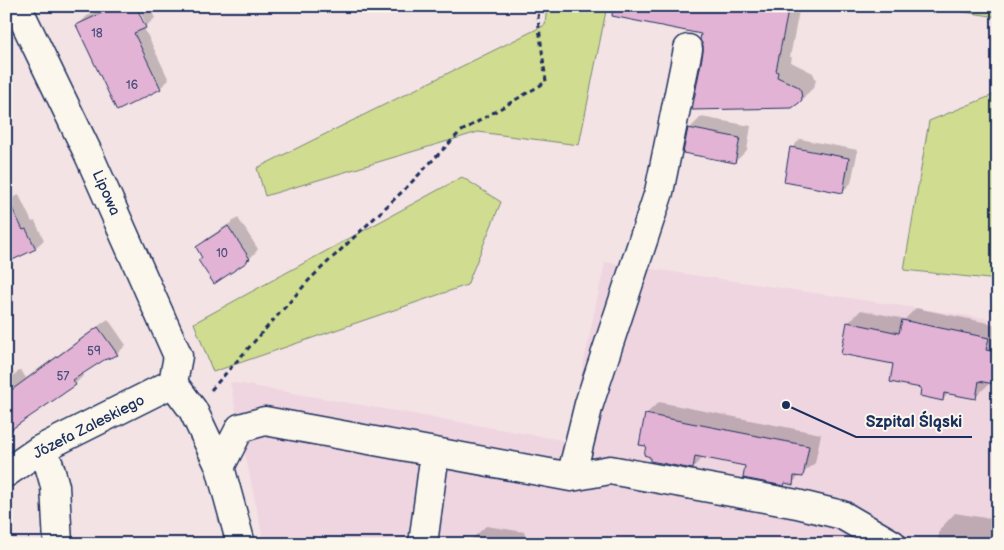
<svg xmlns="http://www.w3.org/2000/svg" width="1004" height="550" viewBox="0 0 1004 550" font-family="'Balsamiq Sans',sans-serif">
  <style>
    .built { fill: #efd5e0 }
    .green { fill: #d0dc8f; stroke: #768676 }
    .shadow { fill: #0003 }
    .building { fill: #e3b3d5; stroke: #1b2f5e }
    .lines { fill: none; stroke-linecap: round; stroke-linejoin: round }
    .minor-casing { stroke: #1b2f5e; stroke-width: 31 }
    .path { stroke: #1b2f5e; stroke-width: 3; stroke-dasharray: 5 4; stroke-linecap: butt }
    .minor { stroke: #fbf7ec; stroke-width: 28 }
    .labels { text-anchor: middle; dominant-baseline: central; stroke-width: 4; stroke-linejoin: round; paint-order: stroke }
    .number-label { font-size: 12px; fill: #4d507c }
    .street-label { font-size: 15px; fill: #1b2f5e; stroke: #fbf7ec }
    .leader { fill: none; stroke: #1b2f5e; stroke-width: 2 }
    .callout-dot { fill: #1b2f5e; stroke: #fbf7ec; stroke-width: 2 }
    .callout-label { font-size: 16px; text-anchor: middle; font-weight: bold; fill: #1b2f5e; stroke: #fbf7ec; stroke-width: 4; stroke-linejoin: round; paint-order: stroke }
  </style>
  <rect width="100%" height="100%" fill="#f4e3e5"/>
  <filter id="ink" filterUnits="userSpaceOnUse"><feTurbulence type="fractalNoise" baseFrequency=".02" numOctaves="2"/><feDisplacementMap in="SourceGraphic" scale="10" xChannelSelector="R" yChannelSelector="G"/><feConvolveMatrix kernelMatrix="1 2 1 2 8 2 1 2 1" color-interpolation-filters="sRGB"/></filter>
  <g filter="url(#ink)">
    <path class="built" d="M605 262 998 320V544H264L230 382 567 441Z"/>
    <path class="green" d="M547 6H607L579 145 478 132 265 196 257 168 545 25Z
      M924 6H998V17Z
      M998 93V280L904 270 929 121Z
      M462 177 501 202 467 285 213 372 194 323Z"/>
    <path class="shadow" d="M109 6H135L144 25H146L138 6H149L155 18 144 28 169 80 160 88 78 25 87 16Z
      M621 6H800L790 57H792L791 62 813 73 816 80 814 87 799 102 705 52 703 33Z
      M701 117 751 126 747 150 735 162 689 129Z
      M800 139 858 150 851 183 842 192 792 148Z
      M19 195 32 222 35 221 44 240 35 248 6 262V201Z
      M238 218 258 249 256 252 247 261 203 257 197 248 206 239Z
      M916 308 998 325V384L989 382 988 385 975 397 950 392 943 399 923 387 848 323 861 310 905 319Z
      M108 319 126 345 117 354 103 359 82 373 84 375 75 384 6 432V380L21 370 26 378Z
      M659 402 821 434 815 463 792 483 786 482 784 484 747 465 704 457 692 468 647 445 646 414Z
      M955 513 998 520V544H937L940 529Z
      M486 526 525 532 524 542 535 544H466Z"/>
    <path class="building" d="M117 6H136L146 28 134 33 161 89 117 111 76 25Z
      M613 6H789L776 71 778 72 777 77 799 87 801 91 802 100 799 103 792 108 692 110 703 52V45L700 40 701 34 612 16Z
      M688 128 740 138 735 163 683 153Z
      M790 147 849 158 843 193 784 182Z
      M6 196 23 230 26 229 36 249 6 263Z
      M228 226 250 259 247 260V262L214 284 198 260 202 258 196 247Z
      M902 320 989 338 986 350 998 352V385L979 381 976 399 944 393 943 401 920 396 921 388 890 382 893 364 841 354 847 322 899 333Z
      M98 327 118 355 104 360 73 380 76 385 6 433V394Z
      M645 414 809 446 803 477 794 476 793 485 785 483 784 486 743 478 745 466 695 456 693 469 650 461V457L644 455 646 446 639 445Z"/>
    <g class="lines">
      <g class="minor-casing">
        <path id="minor" d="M17 6 88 153 178 356 173 383
          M173 383 193 410 220 467 241 544
          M39 450 49 465 55 486 58 544
          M435 452 571 477 610 470 797 504 842 515 892 544
          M220 467 240 428 265 421 435 452 423 544
          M6 473 39 450 173 383
          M571 477 589 404 659 192 688 49"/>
      </g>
      <path class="path" d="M211 390 311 278 404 190 460 132 546 82 538 19 539 6"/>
      <use href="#minor" class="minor"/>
    </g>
  </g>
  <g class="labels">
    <g class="number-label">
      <text x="97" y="33">18</text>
      <text x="132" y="85">16</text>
      <text x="222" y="253">10</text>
      <text x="94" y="351">59</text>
      <text x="63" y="376">57</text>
    </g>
    <g class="street-label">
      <text transform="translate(106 193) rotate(66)">Lipowa</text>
      <text transform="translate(89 427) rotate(-27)">Józefa Zaleskiego</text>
    </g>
  </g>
  <path class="leader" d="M786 405L856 437H972"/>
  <circle class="callout-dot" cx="786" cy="405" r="5"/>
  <g class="callout-label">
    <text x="914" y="427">Szpital Śląski</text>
  </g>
  <rect width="1004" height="550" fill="none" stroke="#fbf7ec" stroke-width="25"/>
  <rect x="12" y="12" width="979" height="525" fill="none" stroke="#1b2f5e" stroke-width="2" filter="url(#ink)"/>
</svg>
